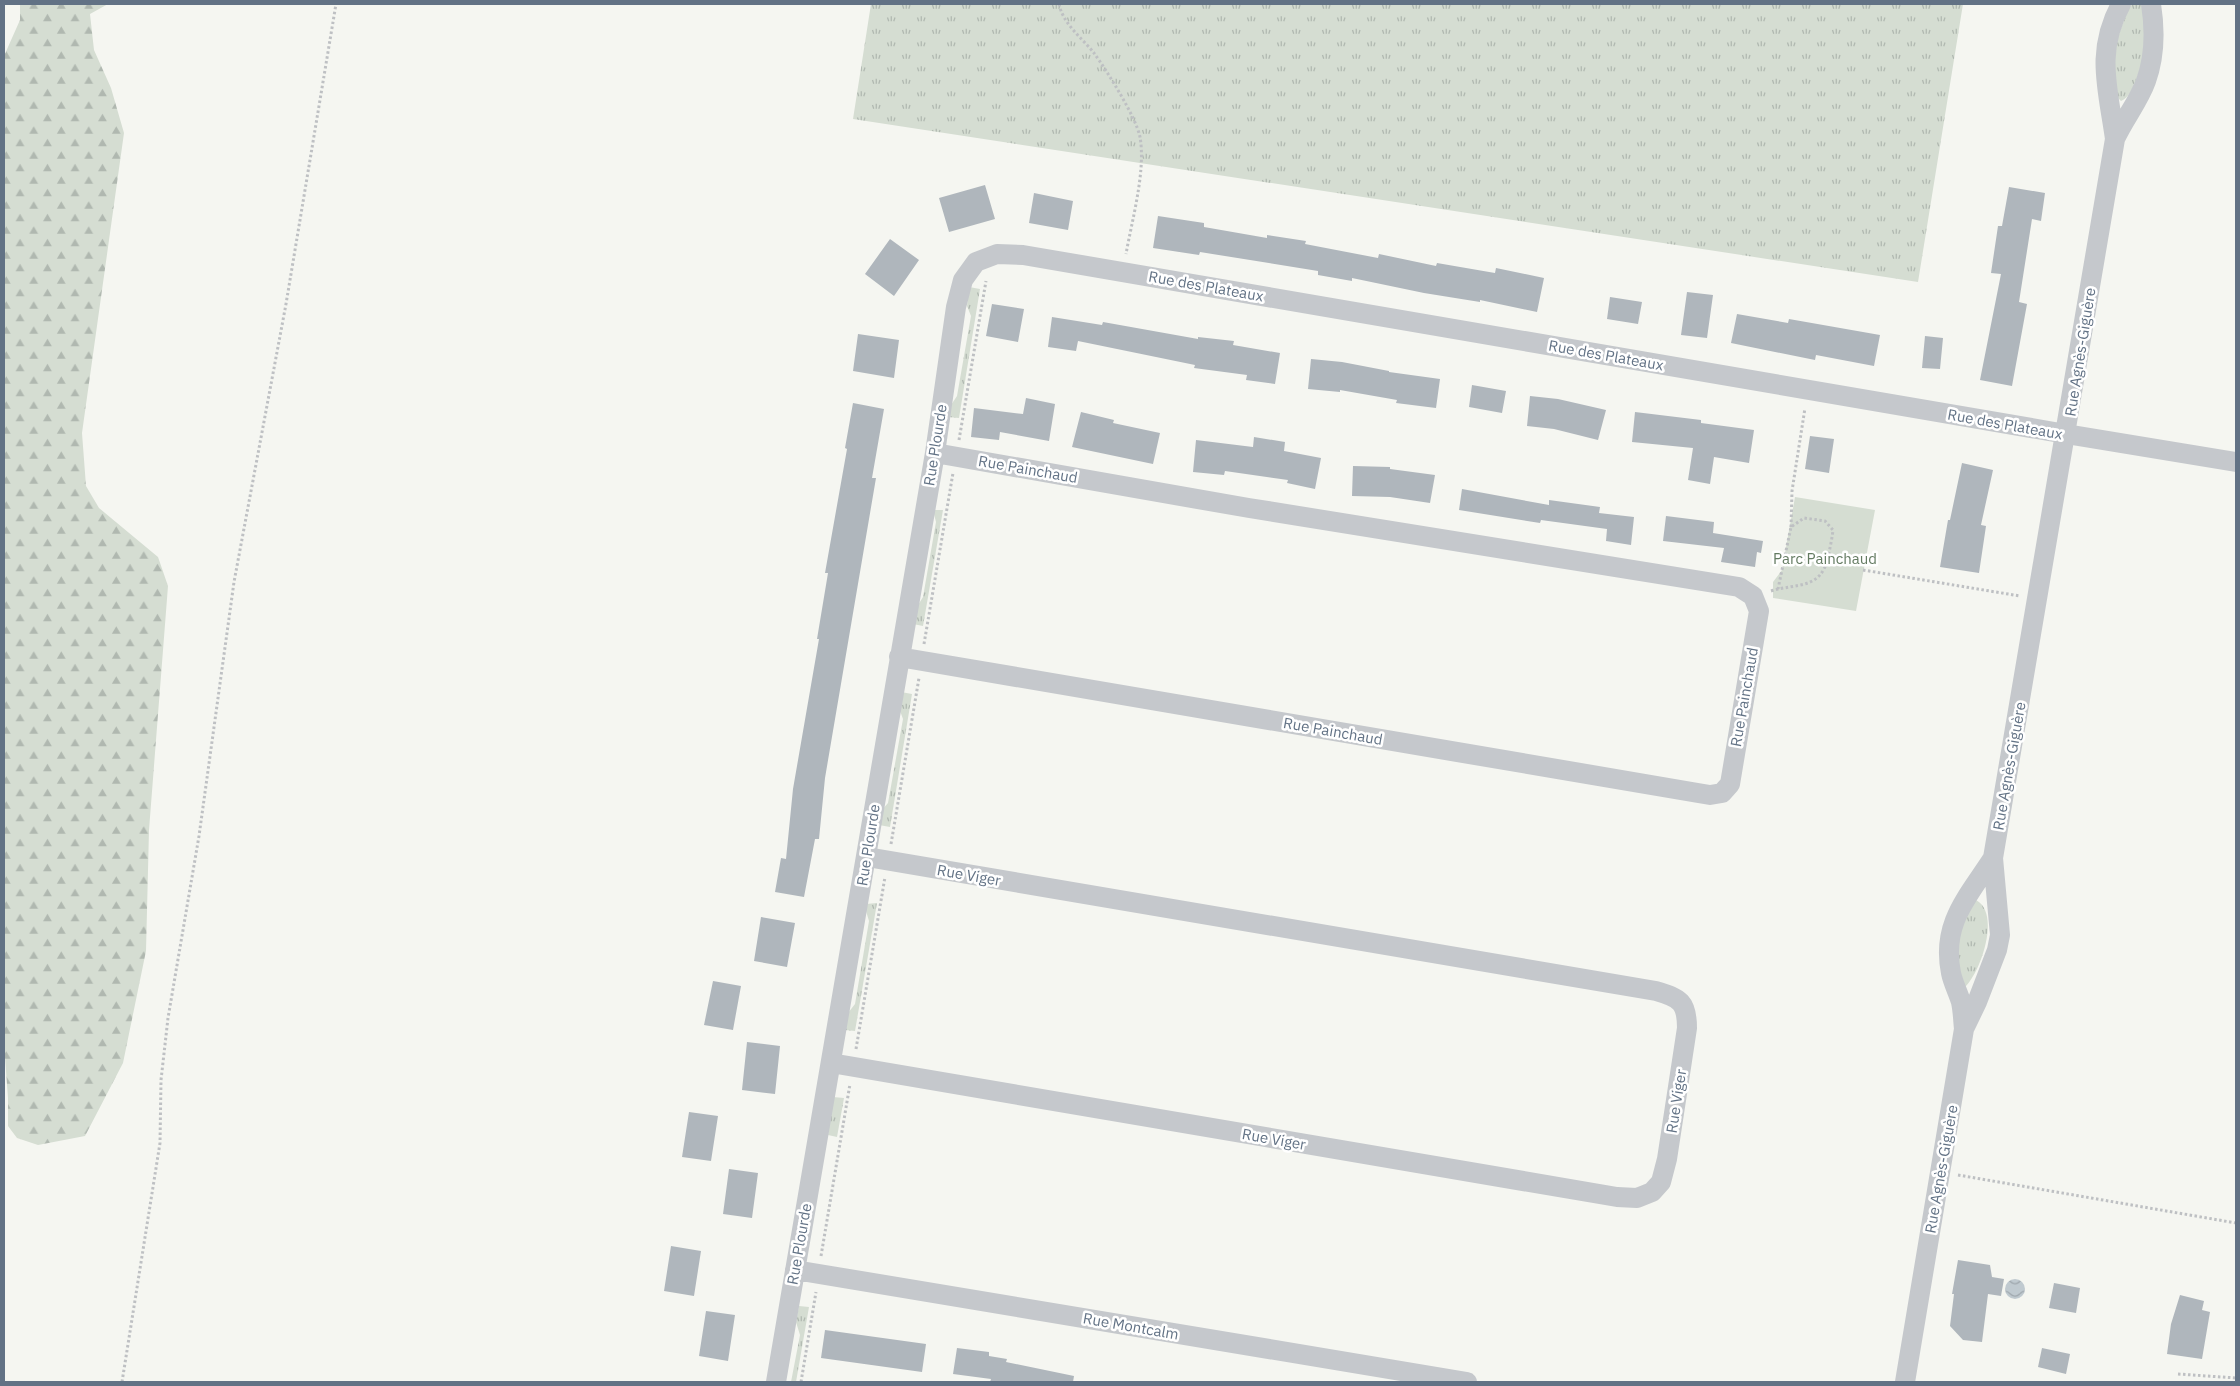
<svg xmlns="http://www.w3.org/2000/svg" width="2240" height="1386" viewBox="0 0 2240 1386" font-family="'IBM Plex Sans',sans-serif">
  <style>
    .grass { fill: url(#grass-tufts) }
    .forest { fill: url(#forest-firs) }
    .green { fill: #d5ddd2 }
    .water { fill: url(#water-waves) }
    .building { fill: #afb6bc }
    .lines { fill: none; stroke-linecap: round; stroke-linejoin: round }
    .path { stroke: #bec0c3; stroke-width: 3; stroke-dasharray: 2.5 2.5; stroke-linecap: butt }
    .minor { stroke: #c5c8cc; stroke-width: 20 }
    .labels { text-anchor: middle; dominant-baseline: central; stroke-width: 5; stroke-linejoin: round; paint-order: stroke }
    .street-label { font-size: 15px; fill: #627285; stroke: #fff }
    .park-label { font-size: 15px; fill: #647b62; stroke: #fff }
  </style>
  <defs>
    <pattern id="grass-tufts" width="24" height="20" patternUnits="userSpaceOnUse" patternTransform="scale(1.25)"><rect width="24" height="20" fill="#d5ddd2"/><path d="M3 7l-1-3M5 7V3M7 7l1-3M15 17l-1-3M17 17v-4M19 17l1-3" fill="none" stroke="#b0b8b0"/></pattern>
    <pattern id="forest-firs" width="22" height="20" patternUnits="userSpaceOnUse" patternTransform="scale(1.25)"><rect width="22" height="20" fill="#d5ddd2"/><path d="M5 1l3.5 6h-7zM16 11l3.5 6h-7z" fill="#b0b8b0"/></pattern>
    <pattern id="water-waves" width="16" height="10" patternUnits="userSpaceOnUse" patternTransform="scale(1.25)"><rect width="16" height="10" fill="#c0cad0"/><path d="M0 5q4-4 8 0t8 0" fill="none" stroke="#9fa8ae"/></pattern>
  </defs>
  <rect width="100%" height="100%" fill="#f5f6f1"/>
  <path class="grass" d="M871 4H1963L1918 282 853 119Z
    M2133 4H2141C2145 12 2147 22 2147 31 2146 47 2137 96 2121 101L2118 98C2110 58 2114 43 2130 6Z
    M969 287 980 289 959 418 948 417 951 405 957 396 971 316 967 306Z
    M933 510H943L923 626 913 624 915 610 923 597 936 522Z
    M901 692 912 694 890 827 879 825 882 810 888 803 903 719 899 708Z
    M1976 900C2001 913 1981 972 1965 987L1953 955 1955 936Z
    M877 903 855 1031 845 1030 848 1013 855 1004 869 921 866 911V904Z
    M833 1097 844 1098 837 1137 828 1135Z
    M799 1306 809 1307 796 1382H791L800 1335 796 1322Z"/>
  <path class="forest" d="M20 4H108L90 14 94 50 111 88 124 133 82 433 86 486 99 508 158 557 168 586 149 830 146 951 123 1063 85 1136 38 1145 17 1138 8 1126V1098L4 1044V56L20 20Z"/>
  <path class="green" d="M1795 497 1875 510 1856 611 1773 598V582L1782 570Z"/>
  <path class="water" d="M2005 1289a10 10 0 1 1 20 0a10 10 0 1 1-20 0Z"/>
  <path class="building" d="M985 185 995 219 949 232 939 198Z
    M2009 187 2045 193 2041 221 2032 219 2019 302 2027 304 2012 386 1980 380 2001 274 1991 273 1998 226H2002Z
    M1034 193 1073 201 1068 230 1029 223Z
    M1158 216 1204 223V227L1267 238V235L1306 241 1305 244 1378 258 1379 254 1436 266 1437 263 1495 273 1496 268 1544 278 1537 312 1480 300V302L1424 293 1352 278V281L1318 275V271L1200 252 1199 255 1153 248Z
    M890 239 919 260 894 296 865 274Z
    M1687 292 1713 295 1707 338 1681 335Z
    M1610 297 1642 302 1638 324 1607 319Z
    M992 304 1024 309 1018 342 986 336Z
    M1737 314 1788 323 1789 319 1880 335 1874 366 1816 355 1815 360 1731 343Z
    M1052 317 1102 325 1103 322 1198 339V337L1234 341 1233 345 1280 353 1275 384 1246 380 1247 375 1194 368 1195 365 1078 341 1076 351 1048 347Z
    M858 334 899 340 894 378 853 371Z
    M1925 336 1943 338 1940 369 1922 368Z
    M1311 359 1342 362 1389 371V372L1440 379 1436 408 1396 403 1397 400 1340 390V392L1308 389Z
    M1472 385 1506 391 1502 413 1469 407Z
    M1530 396 1558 399 1606 410 1598 440 1554 429 1527 426Z
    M1026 398 1055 404 1049 441 1000 432 999 440 971 437 974 408 1023 414Z
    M853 403 884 409 872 478H876L825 778 819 839H815L804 897 775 892 781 858 786 859 793 789 819 639H817L828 573H825L847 449 845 448Z
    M1081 412 1114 420 1113 423 1160 433 1153 464 1072 447Z
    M1635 412 1701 420V423L1754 430 1749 463 1714 457 1710 484 1688 480 1693 448 1632 442Z
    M1810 436 1834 439 1829 473 1805 469Z
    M1254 437 1285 442 1284 451 1321 458 1315 489 1287 483 1288 480 1225 471 1224 475 1193 472 1196 440 1253 447Z
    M1962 463 1993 470 1981 525 1986 526 1979 573 1940 567 1948 520H1950Z
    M1353 466 1390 467V469L1435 475 1430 503 1390 497 1352 496Z
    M1462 489 1549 505V500L1600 507 1599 513 1634 517 1631 545 1606 541 1607 529 1541 520 1540 523 1459 510Z
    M1666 516 1714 522 1713 533 1763 541 1761 553 1757 552 1755 567 1721 562 1724 548 1663 541Z
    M761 917 795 923 787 967 754 961Z
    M713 981 741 986 733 1030 704 1025Z
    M747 1042 780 1046 775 1094 742 1090Z
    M689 1112 718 1116 711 1161 682 1157Z
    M729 1169 758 1173 752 1218 723 1214Z
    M671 1246 701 1251 694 1296 664 1291Z
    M1958 1260 1990 1265 1992 1277 2004 1279 2001 1296 1988 1294 1982 1342 1963 1340 1950 1326 1954 1294H1952Z
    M2054 1283 2080 1288 2076 1313 2049 1308Z
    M2180 1295 2204 1301 2202 1310 2210 1312 2202 1359 2167 1354 2171 1324Z
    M706 1311 735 1315 728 1361 699 1356Z
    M825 1330 926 1344 922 1372 821 1358Z
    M957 1348 989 1352V1356L1007 1359 1006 1362 1074 1376 1073 1382H990L991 1379 953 1374Z
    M2042 1348 2070 1354 2066 1374 2038 1367Z"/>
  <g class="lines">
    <path class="path" d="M1059 4C1063 24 1082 38 1094 53 1107 71 1136 117 1140 137 1146 171 1132 220 1126 254
      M959 440 986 281
      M1791 527 1792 491 1805 408
      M1863 570 2020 596
      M1771 591C1797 583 1821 590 1828 557 1830 548 1832 539 1833 530L1825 521 1804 518 1791 527 1778 589
      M924 644 953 473
      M891 844 919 678
      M856 1049 885 877
      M1958 1175 2236 1223
      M821 1256 850 1084
      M2178 1374 2236 1378
      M122 1382 160 1143 161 1080 168 1018 199 836 234 582 286 304 336 4
      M801 1382 816 1292"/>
    <path class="minor" d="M2115 139C2108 88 2095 52 2121 4
      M899 657 1698 793 1710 795 1722 793 1730 784 1759 611 1753 596 1739 587 1249 508 935 453
      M1964 1029 1977 1002 1997 950 2000 935 1993 858
      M831 1063 1617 1197 1637 1198 1652 1192 1661 1182 1667 1159 1687 1028C1687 1002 1680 998 1656 991L867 857
      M795 1270 1467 1382
      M776 1382 935 453 956 307 963 280 976 262 997 254 1023 255 2066 434 2236 462
      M1905 1382 1964 1029C1963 1020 1963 1011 1961 1002 1958 992 1953 983 1951 973 1941 923 1968 897 1993 858L2115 139C2124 119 2139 101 2146 81 2155 56 2155 29 2151 4"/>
  </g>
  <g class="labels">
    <g class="street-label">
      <text transform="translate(1206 286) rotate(10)">Rue des Plateaux</text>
      <text transform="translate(2080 352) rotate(-81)">Rue Agnès-Giguère</text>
      <text transform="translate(1606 355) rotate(10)">Rue des Plateaux</text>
      <text transform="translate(2005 424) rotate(10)">Rue des Plateaux</text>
      <text transform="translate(935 445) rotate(-81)">Rue Plourde</text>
      <text transform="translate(1028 469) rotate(10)">Rue Painchaud</text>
      <text transform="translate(1744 697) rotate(-80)">Rue Painchaud</text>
      <text transform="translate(1333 731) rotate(10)">Rue Painchaud</text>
      <text transform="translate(2009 766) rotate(-80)">Rue Agnès-Giguère</text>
      <text transform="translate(868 845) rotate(-81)">Rue Plourde</text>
      <text transform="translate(969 875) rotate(10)">Rue Viger</text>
      <text transform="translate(1676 1101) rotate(-81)">Rue Viger</text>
      <text transform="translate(1274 1139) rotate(10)">Rue Viger</text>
      <text transform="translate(1941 1169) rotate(-80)">Rue Agnès-Giguère</text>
      <text transform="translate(799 1244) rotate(-80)">Rue Plourde</text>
      <text transform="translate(1131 1326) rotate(10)">Rue Montcalm</text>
    </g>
    <g class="park-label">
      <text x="1825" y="558">Parc Painchaud</text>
    </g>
  </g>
  <rect width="2240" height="1386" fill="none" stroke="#627285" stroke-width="10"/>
</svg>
